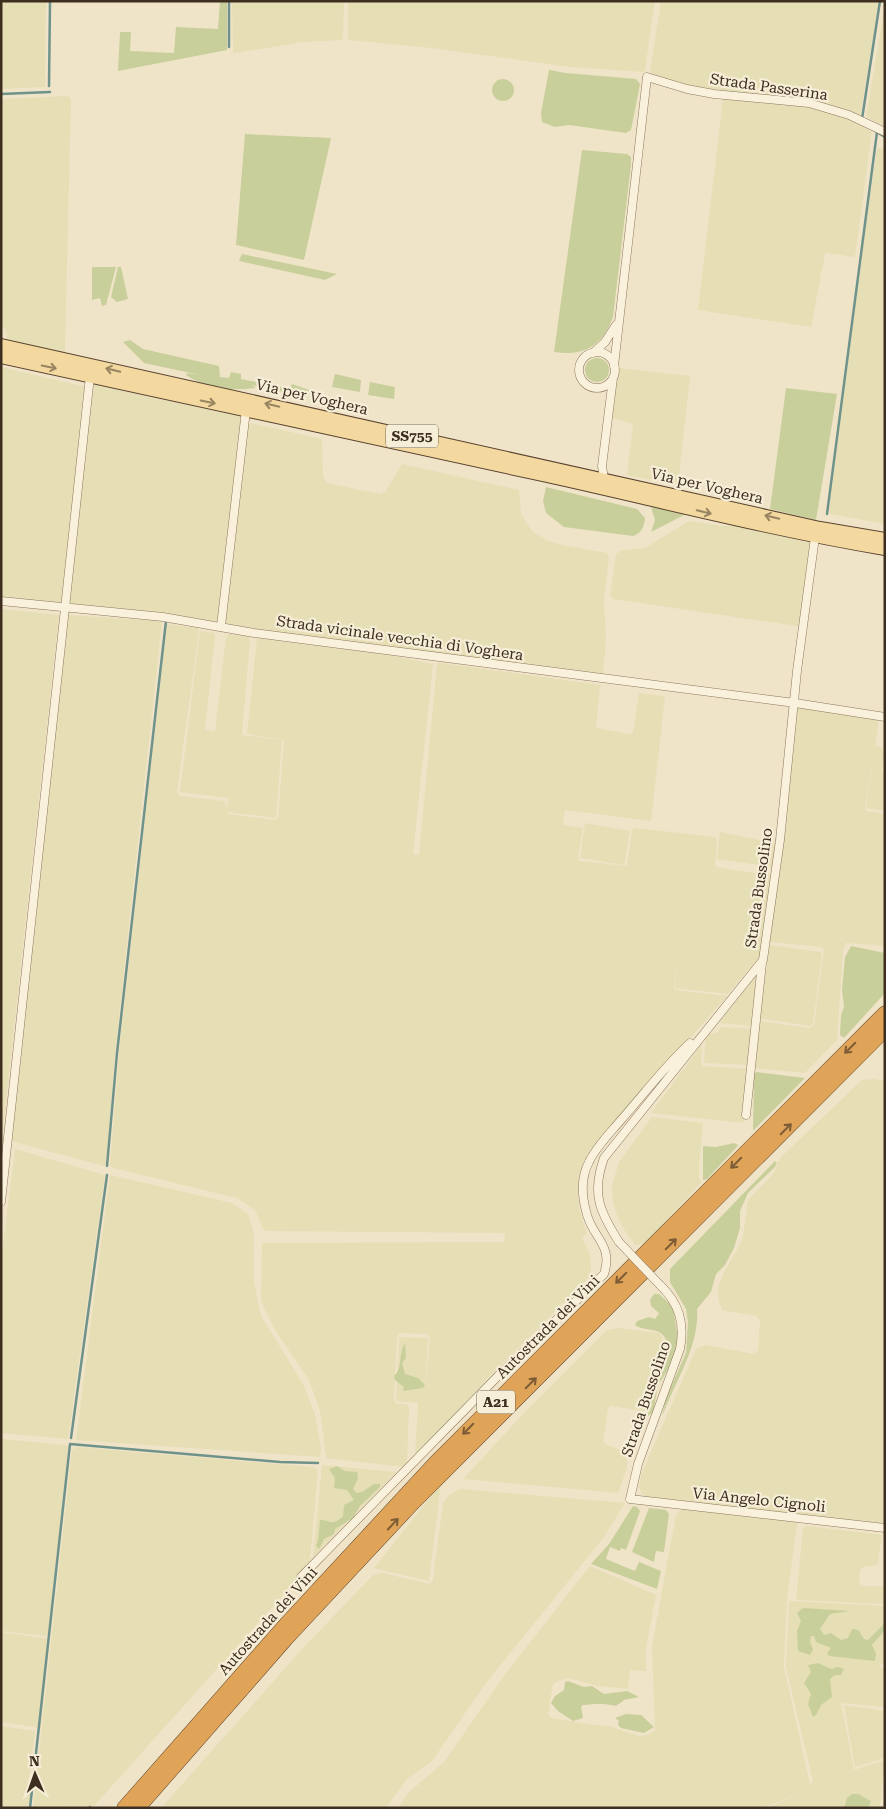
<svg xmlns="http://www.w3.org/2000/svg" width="886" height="1809" viewBox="0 0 886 1809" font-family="'Roboto Serif',serif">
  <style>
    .farmland { fill: #e6deb5 }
    .green { fill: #c9cf9b }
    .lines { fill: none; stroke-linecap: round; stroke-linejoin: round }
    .stream { stroke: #6f938a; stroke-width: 2.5 }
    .minor-casing { stroke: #8d765c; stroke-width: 9 }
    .primary-casing { stroke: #5b4430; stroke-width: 14 }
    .motorway-casing { stroke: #5b4430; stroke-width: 15 }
    .minor { stroke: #faf1dc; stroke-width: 8 }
    .primary { stroke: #f3d9a0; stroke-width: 12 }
    .motorway { stroke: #e0a458; stroke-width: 14 }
    .minor-bridge-casing { stroke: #8d765c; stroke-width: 9; stroke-linecap: butt }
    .minor-bridge { stroke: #faf1dc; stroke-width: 8 }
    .oneway { stroke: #988460 }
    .oneway2 { stroke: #7e5d36 }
    .labels { text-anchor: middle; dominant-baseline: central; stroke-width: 4.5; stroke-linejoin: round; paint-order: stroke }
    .shield { fill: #f7eed8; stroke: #756857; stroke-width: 1 }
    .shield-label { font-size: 14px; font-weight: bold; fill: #3d2e20 }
    .street-label { font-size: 15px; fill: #3d2e20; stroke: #f7eed8 }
  </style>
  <rect width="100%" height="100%" fill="#f0e4c8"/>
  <path class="farmland" d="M1 1H46L45 87 1 89Z
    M232 1H344L343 38 341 40 304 42 235 53 233 52Z
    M348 1H655L645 70 643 72 570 67 432 48 348 40Z
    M661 1H879L860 117 848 112 688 87 654 76 650 71Z
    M885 4V127L866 117Z
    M67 96 71 99 65 350 63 354 7 342 6 330 1 327V99Z
    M723 98 808 107 847 118 872 132 855 257 827 253 825 254 811 327 698 310Z
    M880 148 885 149V524L830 514 829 509 865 232 877 149Z
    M1 367 86 387 63 605 1 600Z
    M619 368 690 376 678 485 627 475 633 424 612 418Z
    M98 382 240 413 242 416 217 623 65 606 94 385Z
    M251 423 322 439 323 477 327 483 380 494 386 491 402 464 519 490 521 514 532 531 548 541 562 545 607 553 609 557 604 599 606 639 603 676 224 626 248 425Z
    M689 521 724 526 743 525 808 539 811 542 801 623 797 626 613 599 610 596 616 554 622 550 645 548Z
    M1 609 59 615 2 1138H1Z
    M68 615 162 621 115 1053 106 1165 104 1166 11 1141V1137Z
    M167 624 198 628 199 630 177 792 180 796 225 801 228 814 275 820 278 818 284 740 247 734 257 638 390 655 433 664 413 854 419 855 437 664 440 663 558 679 600 685 596 728 630 734 633 732 639 693 665 696 651 821 565 810 563 822 564 825 583 828 578 857 579 861 627 866 632 830 635 828 715 837 717 840 715 867 770 875 771 877 760 956 728 994 675 988 677 956 674 988 675 990 727 996 685 1044 662 1066 594 1147 586 1160 578 1195 580 1211 587 1234 582 1237 590 1255 591 1272 586 1281 487 1379 420 1452 415 1453 418 1403 396 1401 399 1337 428 1338 425 1393 430 1338 427 1334 400 1333 397 1336 394 1399 396 1404H406L409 1407 407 1463 404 1467 326 1458 320 1411 309 1380 275 1330 261 1301 262 1243 504 1242 505 1233 264 1231 255 1210 237 1198 113 1168 110 1166 119 1052Z
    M200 631 214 633 215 636 205 730 215 731 226 637 229 634 248 636 250 640 242 735 282 740 276 818 227 812 228 798 180 792Z
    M800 707 876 718 878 724 875 746 882 747 884 756 882 771 885 773V811L866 808 875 748 865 808 866 811 885 814V946L846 943 843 950 837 1040 805 1073 753 1068 759 1021 810 1028 814 1025 824 950 821 947 770 942 768 940 797 708Z
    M585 823 630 831 624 865 580 858Z
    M720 832 776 843 772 867 717 859Z
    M770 945 820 952 822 954 813 1024 810 1026 759 1018Z
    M758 973 752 1026 719 1023Z
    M721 1027 752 1029 749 1065 704 1063 706 1034 717 1033Z
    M702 1044 701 1063 703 1066 749 1069 744 1123 651 1113Z
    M874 1079 885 1081V1524L644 1497 639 1487 641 1475 696 1349 705 1345 754 1354 758 1350 760 1320 756 1316 722 1310 719 1301 718 1287 724 1272 742 1241 748 1200 774 1173 780 1158 862 1080Z
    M652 1117 703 1123 699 1167V1179L702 1182 646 1242 636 1246 623 1228 617 1215 613 1203 612 1185 619 1162Z
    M15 1149 105 1175 68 1439 1 1433V1261Z
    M110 1175 232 1203 248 1214 254 1233V1282L261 1316 303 1384 315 1414 321 1449 320 1457 76 1440Z
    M618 1328 660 1333 664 1343 647 1386 646 1407 644 1411 611 1406 608 1408 603 1441 605 1444 616 1448 624 1453 627 1459V1468L618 1493 463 1479 524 1413 607 1330Z
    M1 1439 66 1445 68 1447 48 1635 45 1636 1 1631Z
    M76 1447 313 1467 318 1470 310 1560 293 1584 94 1806 33 1808 72 1450Z
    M322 1465 396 1472 313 1557Z
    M441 1484 429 1581 374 1568Z
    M460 1489 625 1503 604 1537 486 1683 432 1761 407 1779 386 1808H161L303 1648 373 1575 382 1573 430 1584 433 1580 443 1503 449 1495Z
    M682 1509 795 1521 797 1523 787 1600 784 1667 810 1785 813 1781 786 1667 789 1601 885 1606V1664L881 1663 880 1668H885V1707L841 1703 854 1770 885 1760 880 1808H767L804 1791 763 1808H398L408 1793 444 1762 506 1673 590 1566 656 1595 646 1648V1671L630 1670 628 1689 598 1686 568 1678 558 1681 553 1684 548 1714 551 1718 594 1725 609 1726 639 1736 648 1735 655 1731 652 1646 676 1515Z
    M807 1526 882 1535 878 1563 877 1565 863 1567 860 1571 859 1582 862 1586H885V1604L799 1600 796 1598 803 1529Z
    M1 1632 49 1639 41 1728 1 1722Z
    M844 1705 885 1711V1758L855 1767Z
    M1 1726 35 1731 28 1785 31 1788 28 1808 1 1807Z"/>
  <path class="green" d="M220 1H227V50L118 71 120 32H131L130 51 174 53 176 27 218 29Z
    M549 70 566 73 636 79 640 84 631 130 626 133 569 125 555 127 542 122 541 113Z
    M492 90a11 11 0 1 1 22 0a11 11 0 1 1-22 0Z
    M245 134 331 138 304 260 236 245Z
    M582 150 627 154 631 157V165L613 317C603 345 584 357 554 352Z
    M242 254 337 274 325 280 239 261Z
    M92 267H116L106 305 102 306 100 298 92 300Z
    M118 267H121L128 299 117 302 111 297Z
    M130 340 143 349 219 366 220 377 229 378 231 372 241 374V379L290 389 292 384 309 390 307 397 251 385 256 388C230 391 209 390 186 375L187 373 200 375 144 363 123 342Z
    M585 370a12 12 0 1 1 24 0a12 12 0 1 1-24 0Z
    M335 374 361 380 360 392 332 387Z
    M370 382 395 387 394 399 368 395Z
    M786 388 837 394 816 520 770 509Z
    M546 487 637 509 645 518C644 527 642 533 633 536L564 527 546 513 543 501Z
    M651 507 686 514 651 532 655 520Z
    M851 946 885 953V993L844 1038 840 1035 841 1015 844 1007 842 990 845 957Z
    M756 1072 805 1078 753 1131 754 1074Z
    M734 1143 738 1145 736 1148 707 1179 703 1180V1146L716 1147Z
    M775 1161 777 1163 775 1167 748 1193 740 1211V1228L734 1248 725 1265 716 1274 711 1292 697 1309C700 1346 674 1383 662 1417L666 1398 686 1353 688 1322 686 1309 670 1282V1269Z
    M654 1294H659L673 1307 678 1339 674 1359 658 1386 653 1412 645 1419 655 1372 667 1344C664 1325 646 1333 635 1325L637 1321 649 1317 655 1319 659 1313 651 1306 650 1300Z
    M405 1344 406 1358 402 1363 405 1374 418 1378 425 1385 423 1388 403 1391 404 1387 395 1380 394 1376C403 1369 398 1353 405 1344Z
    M337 1466 345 1471 357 1472 358 1478 353 1489 356 1493 362 1492 374 1484H380V1487L360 1506 353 1518 335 1529 334 1534 324 1539 319 1549 316 1546 318 1541 320 1520C331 1520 332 1527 343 1516L344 1505 354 1500 347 1490 334 1488 335 1478 329 1469Z
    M633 1506 637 1507 640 1511 626 1550 621 1548 620 1551 610 1547 606 1559 635 1571 639 1562 661 1571 657 1589 591 1564 609 1544Z
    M649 1508 666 1510 669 1514 664 1552 656 1551 654 1562 632 1552Z
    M803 1608 850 1611 830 1614 820 1629 824 1635 831 1633 841 1640 848 1638 852 1629C861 1628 860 1634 864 1639L868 1640 885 1623V1630L872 1645 876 1654 875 1661 829 1656 827 1653 831 1648 816 1642 814 1636H811L810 1642 813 1649 810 1655 798 1651 797 1631 801 1621 797 1613Z
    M818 1663 831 1669 838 1667 844 1669 841 1675H835L830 1679 832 1697 821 1705 816 1715 813 1717 808 1704 811 1694 804 1683 811 1672 808 1665Z
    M568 1681 584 1687 592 1686 604 1694 627 1691 639 1697 624 1700 616 1706C604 1703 595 1704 583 1705L581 1707 583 1718 573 1721 558 1711 551 1703 555 1696 564 1690 565 1682Z
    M626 1714 641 1715 654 1727 644 1733 621 1728 618 1725 619 1721 615 1718Z
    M852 1794H858L871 1801 868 1808H844L847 1798Z"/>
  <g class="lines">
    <path class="stream" d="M229 1V47
      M49 86 50 1
      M1 94 50 92
      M862 119 880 1
      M875 131 885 137
      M827 514 877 132
      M107 1166 117 1053 166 621
      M71 1438 107 1175
      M30 1808 70 1444 280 1462 318 1463
      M90 1808V1807"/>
    <g class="minor-casing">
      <path id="minor" d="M579 370a18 18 0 1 1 36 0a18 18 0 1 1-36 0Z
        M593 353 605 342 616 325
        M614 366 647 77 687 89 714 94 809 103 849 115 885 132
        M604 479 602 466 613 378
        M1 601 163 617 254 633 795 703 885 717
        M221 626 246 410
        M746 1115 762 963
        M1 1202 90 376
        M619 1242C600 1212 591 1194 604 1158L763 960 780 840 797 671 815 537
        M660 1285C679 1303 685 1323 680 1349L638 1464 630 1499 885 1528
        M301 1577 498 1376 604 1274C614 1244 591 1237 586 1211 582 1196 581 1177 589 1162 596 1147 610 1133 621 1120 644 1094 665 1066 690 1043"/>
    </g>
    <g class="primary-casing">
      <path id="primary" d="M1 345 820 528 885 539
        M1 357C183 397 365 436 547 476 660 501 771 530 885 549"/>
    </g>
    <g class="motorway-casing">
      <path id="motorway" d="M124 1808 287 1623 436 1462 885 1013
        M138 1808 286 1639 413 1503 885 1030"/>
    </g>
    <use href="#minor" class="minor"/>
    <use href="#primary" class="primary"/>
    <use href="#motorway" class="motorway"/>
    <g class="minor-bridge-casing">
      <path id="minor-bridge" d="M619 1242 660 1285"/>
    </g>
    <use href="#minor-bridge" class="minor-bridge"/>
  </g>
  <defs><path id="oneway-shaft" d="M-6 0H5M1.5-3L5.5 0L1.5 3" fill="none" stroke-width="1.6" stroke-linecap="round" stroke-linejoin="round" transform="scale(1.25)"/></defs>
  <g class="oneway">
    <use href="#oneway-shaft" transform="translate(49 367) rotate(12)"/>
    <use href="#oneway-shaft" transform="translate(113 370) rotate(-167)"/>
    <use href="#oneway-shaft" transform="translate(208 402) rotate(12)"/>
    <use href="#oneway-shaft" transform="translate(272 405) rotate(-167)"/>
    <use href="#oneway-shaft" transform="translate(704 512) rotate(14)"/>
    <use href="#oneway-shaft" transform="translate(772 517) rotate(-167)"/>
  </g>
  <g class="oneway2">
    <use href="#oneway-shaft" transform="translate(850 1048) rotate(135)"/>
    <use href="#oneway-shaft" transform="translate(786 1129) rotate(-45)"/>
    <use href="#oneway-shaft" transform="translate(736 1163) rotate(135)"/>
    <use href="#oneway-shaft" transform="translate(671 1244) rotate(-45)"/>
    <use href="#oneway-shaft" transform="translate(621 1278) rotate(135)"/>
    <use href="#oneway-shaft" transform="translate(531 1383) rotate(-45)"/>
    <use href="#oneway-shaft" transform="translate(468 1429) rotate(135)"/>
    <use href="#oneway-shaft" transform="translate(393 1524) rotate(-47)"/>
  </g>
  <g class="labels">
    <g class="shield">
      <rect x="386" y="424.5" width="52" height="23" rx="4"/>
      <rect x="477" y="1390.5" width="38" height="23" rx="4"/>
    </g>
    <g class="shield-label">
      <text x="412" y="436">SS755</text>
      <text x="496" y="1402">A21</text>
    </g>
    <g class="street-label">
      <text transform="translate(769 87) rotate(8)">Strada Passerina</text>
      <text transform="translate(312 397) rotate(13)">Via per Voghera</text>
      <text transform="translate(707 486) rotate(13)">Via per Voghera</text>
      <text transform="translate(400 638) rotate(8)">Strada vicinale vecchia di Voghera</text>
      <text transform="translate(759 888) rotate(-82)">Strada Bussolino</text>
      <text transform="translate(548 1327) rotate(-45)">Autostrada dei Vini</text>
      <text transform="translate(646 1399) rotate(-71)">Strada Bussolino</text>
      <text transform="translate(759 1500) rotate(6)">Via Angelo Cignoli</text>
      <text transform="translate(268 1621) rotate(-48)">Autostrada dei Vini</text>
    </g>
  </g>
  <rect width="886" height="1809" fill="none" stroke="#3d2e20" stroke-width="5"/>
  <g transform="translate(35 1774) rotate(358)" stroke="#f7eed8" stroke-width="4" paint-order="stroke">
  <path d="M0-4L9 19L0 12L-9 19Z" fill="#3d2e20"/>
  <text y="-8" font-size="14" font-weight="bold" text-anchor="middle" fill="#3d2e20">N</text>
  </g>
</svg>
